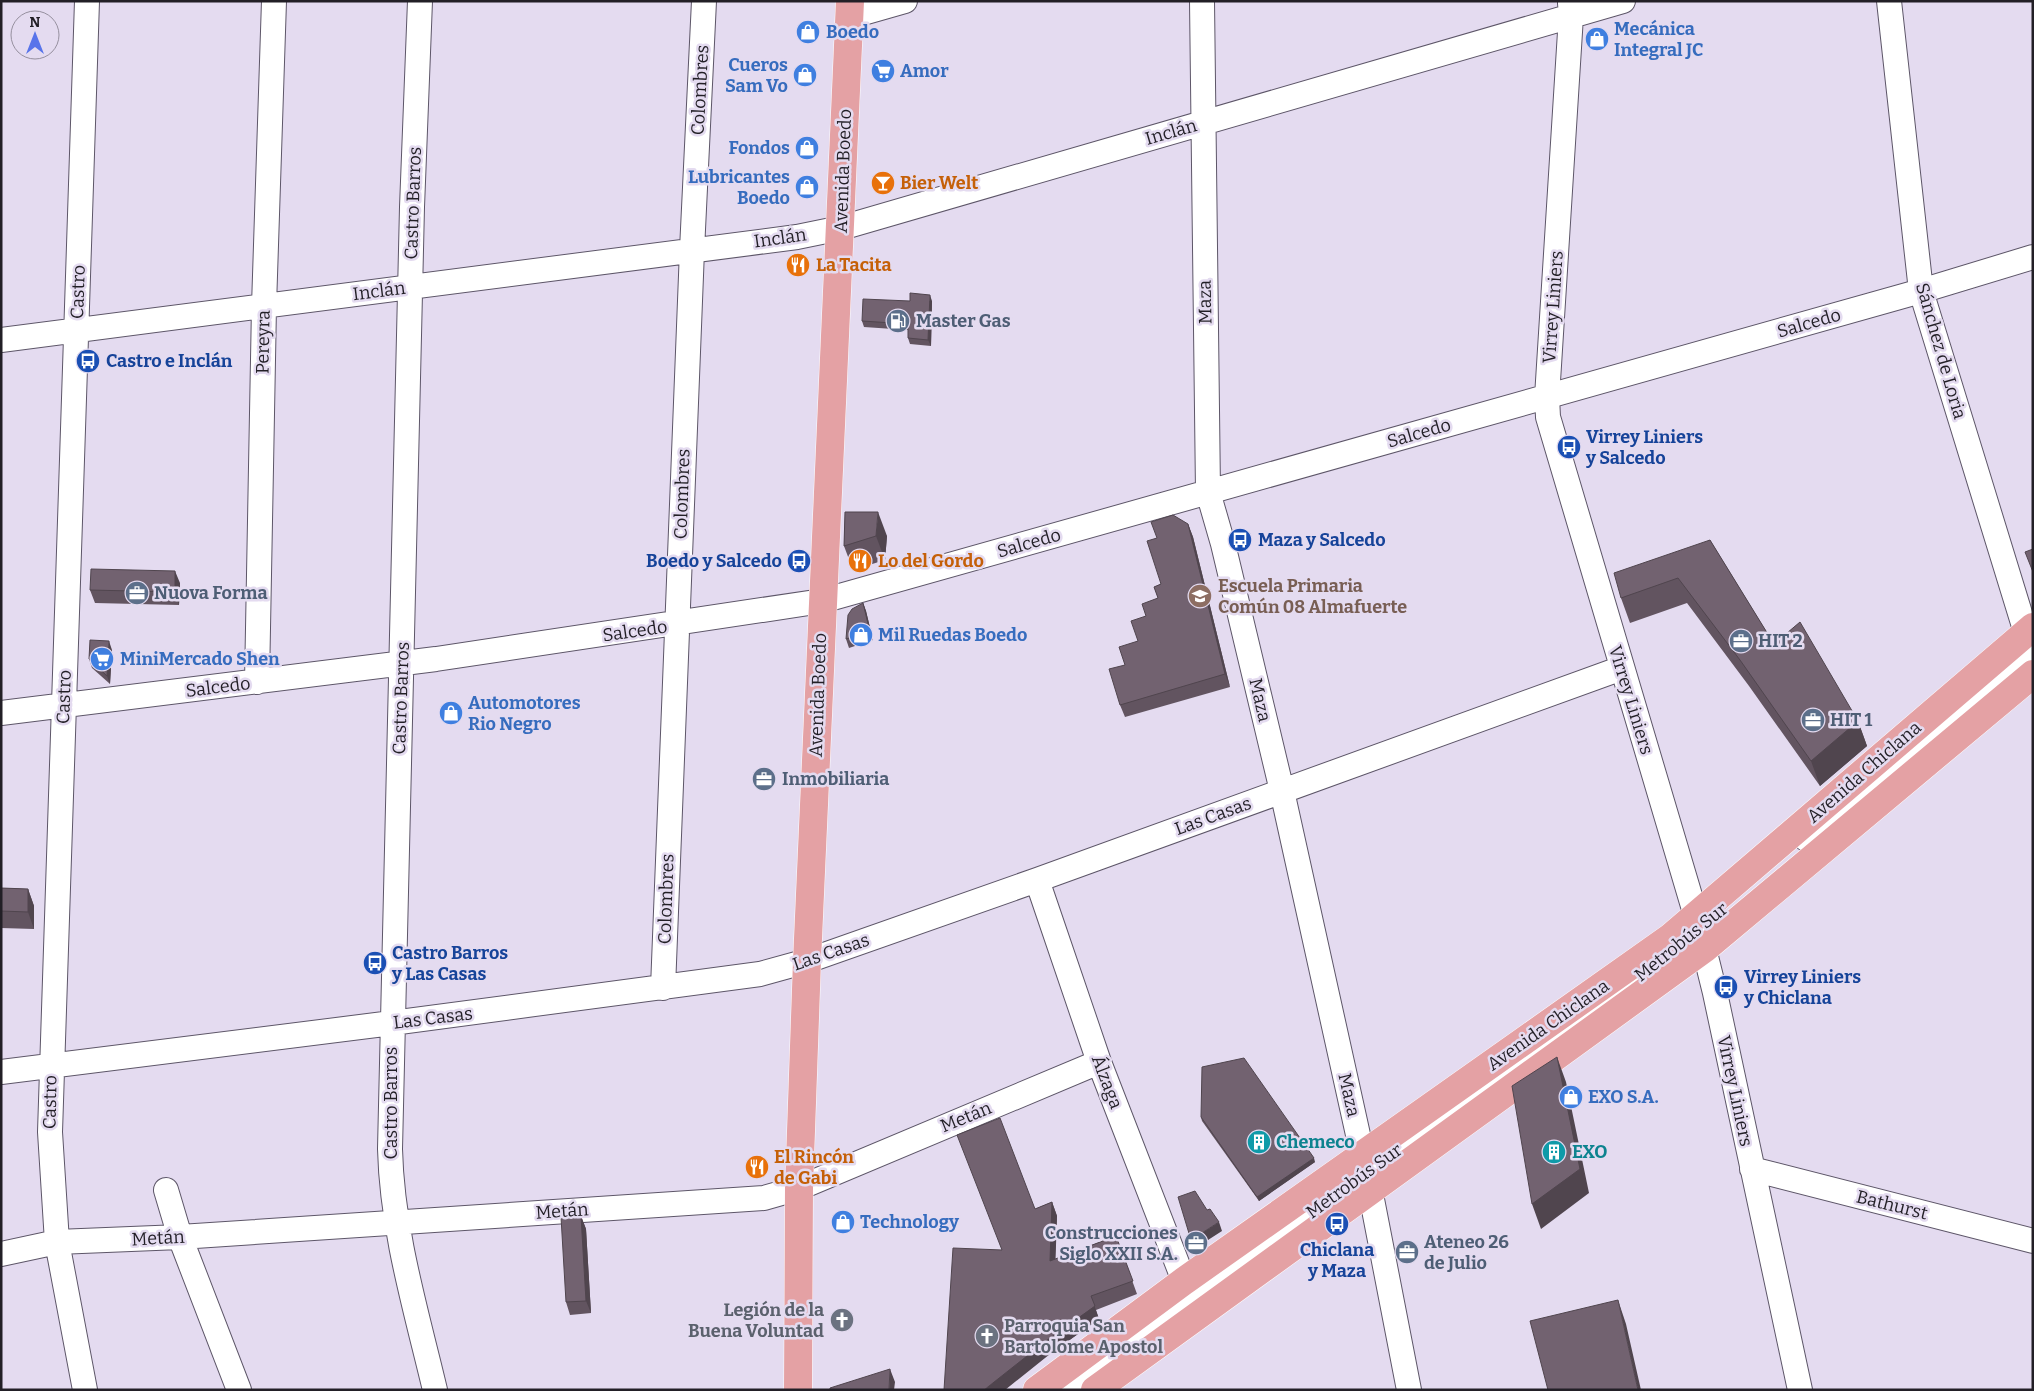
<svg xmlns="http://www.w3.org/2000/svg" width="2034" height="1391" viewBox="0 0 2034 1391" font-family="Bitter,serif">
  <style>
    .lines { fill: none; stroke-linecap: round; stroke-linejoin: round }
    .minor-casing { stroke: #5d5668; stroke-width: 26 }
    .major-casing { stroke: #fff; stroke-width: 29 }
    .minor { stroke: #fff; stroke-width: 24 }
    .major { stroke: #e4a1a4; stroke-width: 28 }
    .wall { fill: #625460 }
    .shaded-wall { fill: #50454e }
    .building { fill: #726270; stroke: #50454e }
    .labels { text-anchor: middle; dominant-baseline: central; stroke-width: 5; stroke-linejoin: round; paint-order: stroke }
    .shop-label { font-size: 18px; font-weight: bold; fill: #366cbe; stroke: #e4dbf0; text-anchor: start }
    .street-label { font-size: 18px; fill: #221f26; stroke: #e4dbf0 }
    .food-label { font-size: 18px; font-weight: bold; fill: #c56008; stroke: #e4dbf0; text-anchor: start }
    .service-label { font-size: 18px; font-weight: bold; fill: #4e5e75; stroke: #e4dbf0; text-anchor: start }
    .transit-label { font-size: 18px; font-weight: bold; fill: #164399; stroke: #e4dbf0; text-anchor: start }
    .education-label { font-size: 18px; font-weight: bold; fill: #785e54; stroke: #e4dbf0; text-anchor: start }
    .culture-label { font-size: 18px; font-weight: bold; fill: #0d838f; stroke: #e4dbf0; text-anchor: start }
    .worship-label { font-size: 18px; font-weight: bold; fill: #5b616d; stroke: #e4dbf0; text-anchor: end }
  </style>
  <rect width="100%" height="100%" fill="#e4dbf0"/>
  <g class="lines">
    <g class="minor-casing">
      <path id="minor" d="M420 1 412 207 390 1149C392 1231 416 1310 435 1390
        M1202 1 1208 492 1223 544 1282 791 1370 1189 1409 1390
        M1889 1 1921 291 2031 649
        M1570 3 1571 16 1547 397 1548 417 1696 916 1715 993 1800 1390
        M849 17 905 1
        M1 340 797 237 841 228 1623 1
        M257 682 264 306 274 1
        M1 713 436 659 822 601 1921 291 2033 257
        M1806 839 2033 649
        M1037 880 1099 1062 1184 1281
        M663 988 692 250 704 1
        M1 1072 392 1023 760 974 807 961 1037 880 1622 668
        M1752 1169 2033 1241
        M166 1190 180 1237 239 1390
        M1 1254 57 1242 180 1237 764 1198 799 1188 1099 1062
        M85 1390 57 1242 50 1132 87 1
        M1070 1390 1177 1312 1216 1279 1672 953"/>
    </g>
    <g class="major-casing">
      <path id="major" d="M798 1390 799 1188 807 961 850 1
        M1037 1390 1184 1281 1671 937 2033 627
        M1095 1390 1704 949 2033 674"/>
    </g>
    <use href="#minor" class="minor"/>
    <use href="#major" class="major"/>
  </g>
  <path class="wall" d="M910 301H932L931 346 910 344 908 338V330L864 327 862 321Z
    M845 512 887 536 885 560 853 570 844 546Z
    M1188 524 1193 537 1230 687 1125 717 1120 705 1125 665 1138 641 1158 598 1154 587 1161 584 1157 538Z
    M1710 540 1774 644 1858 721 1867 746 1820 786 1749 686 1687 603 1630 623 1621 598Z
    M180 583 179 605 95 603 90 590Z
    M863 603 866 611 873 640 849 648 846 639Z
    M112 650 110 684 92 668 89 659Z
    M1 888 28 889 34 906V929L1 928Z
    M1201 1117 1315 1162 1259 1201 1202 1121Z
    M1052 1202 1057 1216 1055 1259 1116 1236 1137 1294 1096 1310 1099 1319 1050 1354 1002 1250 1035 1209Z
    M581 1216 586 1229 591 1313 570 1315 566 1302Z"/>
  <path class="shaded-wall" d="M930 295 932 301 931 346 928 340Z
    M878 512 887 536 885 560 876 536Z
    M1188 524 1193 537 1230 687 1225 674Z
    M175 571 180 583 179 605 175 592Z
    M863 603 866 611 873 640 870 632Z
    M109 641 112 650 110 684 107 676Z
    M1858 721 1867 746 1820 786 1811 761Z
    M28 889 34 906V929L28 912Z
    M1557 1057 1566 1082 1589 1193 1541 1229 1532 1204Z
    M1314 1158 1315 1162 1259 1201 1257 1197Z
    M1052 1202 1057 1216 1055 1274 1050 1261Z
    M581 1216 586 1229 591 1313 586 1301Z
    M1219 1222 1222 1231 1194 1249 1191 1240Z
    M1091 1296 1099 1319 1050 1354 1005 1390H984Z
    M1618 1300 1626 1324 1641 1390H1638Z
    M890 1369 895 1382 894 1390H889Z"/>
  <path class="building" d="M910 293 930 295 928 340 908 338V324L862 321 863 299 910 301Z
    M845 512H878L876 536 844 546Z
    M1173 515 1188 524 1225 674 1120 705 1109 669 1125 665 1119 647 1138 641 1131 621 1146 616 1142 604 1158 598 1154 587 1161 584 1147 541 1157 538 1151 522Z
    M1710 540 1774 644 1800 622 1858 721 1811 761 1740 660 1678 578 1621 598 1614 573Z
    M2033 549V572L2025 552Z
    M91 569 175 571V592L90 590Z
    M863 603 870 632 846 639 848 615 852 609Z
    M90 640 109 641 107 676 89 659Z
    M1 888 28 889V912L1 911Z
    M1557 1057 1580 1169 1532 1204 1512 1086Z
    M1244 1058 1314 1158 1257 1197 1201 1117 1202 1067Z
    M1000 1118 1035 1209 1052 1202 1050 1261 1116 1236 1133 1281 1091 1296 1095 1306 1046 1341 984 1390H944L953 1248 1002 1250 957 1135Z
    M1195 1191 1207 1210 1210 1209 1219 1222 1191 1240 1178 1197Z
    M581 1216 586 1301 566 1302 561 1217Z
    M1618 1300 1638 1390H1548L1530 1321Z
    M890 1369 889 1390H830V1388Z"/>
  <defs>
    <g id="shop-disc" transform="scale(1.25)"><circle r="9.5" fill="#3f7fe0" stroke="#e4dbf0"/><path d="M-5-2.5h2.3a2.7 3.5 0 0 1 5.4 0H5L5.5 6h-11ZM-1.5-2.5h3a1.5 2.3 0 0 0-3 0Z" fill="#fff"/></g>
    <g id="supermarket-disc" transform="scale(1.25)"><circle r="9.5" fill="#3f7fe0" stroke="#e4dbf0"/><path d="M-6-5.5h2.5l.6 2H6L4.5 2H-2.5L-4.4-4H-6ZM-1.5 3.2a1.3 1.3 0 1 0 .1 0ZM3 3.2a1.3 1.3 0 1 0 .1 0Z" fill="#fff"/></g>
    <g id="bar-disc" transform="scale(1.25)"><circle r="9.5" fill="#e8710a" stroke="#e4dbf0"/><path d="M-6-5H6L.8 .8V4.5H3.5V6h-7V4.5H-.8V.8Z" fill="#fff"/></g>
    <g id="restaurant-disc" transform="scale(1.25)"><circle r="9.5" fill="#e8710a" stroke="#e4dbf0"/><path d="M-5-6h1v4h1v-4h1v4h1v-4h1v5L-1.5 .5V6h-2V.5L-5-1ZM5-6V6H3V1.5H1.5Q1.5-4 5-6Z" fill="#fff"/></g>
    <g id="fuel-disc" transform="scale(1.25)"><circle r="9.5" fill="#5c6f8a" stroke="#e4dbf0"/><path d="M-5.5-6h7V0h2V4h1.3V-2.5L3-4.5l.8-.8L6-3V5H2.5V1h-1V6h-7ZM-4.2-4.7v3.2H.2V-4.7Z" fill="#fff"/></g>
    <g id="bus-disc" transform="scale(1.25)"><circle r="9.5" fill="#1a4fb4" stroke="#e4dbf0"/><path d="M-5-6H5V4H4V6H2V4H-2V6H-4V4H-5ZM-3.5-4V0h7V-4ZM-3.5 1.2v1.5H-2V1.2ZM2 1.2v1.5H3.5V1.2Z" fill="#fff"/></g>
    <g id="office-disc" transform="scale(1.25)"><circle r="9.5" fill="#5c6f8a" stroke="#e4dbf0"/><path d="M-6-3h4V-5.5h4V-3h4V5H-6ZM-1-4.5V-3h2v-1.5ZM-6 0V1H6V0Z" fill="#fff"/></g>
    <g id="school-disc" transform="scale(1.25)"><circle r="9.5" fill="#8d6e63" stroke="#e4dbf0"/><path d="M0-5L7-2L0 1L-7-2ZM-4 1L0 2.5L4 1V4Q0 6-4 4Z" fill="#fff"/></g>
    <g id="building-disc" transform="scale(1.25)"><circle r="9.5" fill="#0f9aa8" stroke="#e4dbf0"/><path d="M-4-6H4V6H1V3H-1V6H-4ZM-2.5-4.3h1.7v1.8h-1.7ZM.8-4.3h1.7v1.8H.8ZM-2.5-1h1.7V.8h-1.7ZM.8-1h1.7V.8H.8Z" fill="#fff"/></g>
    <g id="church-disc" transform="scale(1.25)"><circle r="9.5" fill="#6b7280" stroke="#e4dbf0"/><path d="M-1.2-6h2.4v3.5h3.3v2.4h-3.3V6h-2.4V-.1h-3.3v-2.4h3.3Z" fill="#fff"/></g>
  </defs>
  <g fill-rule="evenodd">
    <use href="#shop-disc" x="808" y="32"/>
    <use href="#shop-disc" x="1597" y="39"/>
    <use href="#supermarket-disc" x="883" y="71"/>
    <use href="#shop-disc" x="805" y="75"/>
    <use href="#shop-disc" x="807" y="148"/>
    <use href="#bar-disc" x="883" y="183"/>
    <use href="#shop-disc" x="807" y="187"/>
    <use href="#restaurant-disc" x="798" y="265"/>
    <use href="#fuel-disc" x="898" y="321"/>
    <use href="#bus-disc" x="88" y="361"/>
    <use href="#bus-disc" x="1569" y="447"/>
    <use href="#bus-disc" x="1240" y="540"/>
    <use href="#bus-disc" x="799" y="561"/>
    <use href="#restaurant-disc" x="860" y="561"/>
    <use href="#office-disc" x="137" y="593"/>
    <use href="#school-disc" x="1200" y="596"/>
    <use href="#shop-disc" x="861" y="635"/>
    <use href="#office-disc" x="1741" y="641"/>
    <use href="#supermarket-disc" x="102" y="659"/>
    <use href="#shop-disc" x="451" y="713"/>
    <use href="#office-disc" x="1813" y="720"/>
    <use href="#office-disc" x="764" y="779"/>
    <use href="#bus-disc" x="375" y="963"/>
    <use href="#bus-disc" x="1726" y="987"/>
    <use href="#shop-disc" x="1571" y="1097"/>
    <use href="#building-disc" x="1259" y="1142"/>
    <use href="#building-disc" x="1554" y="1152"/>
    <use href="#restaurant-disc" x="757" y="1167"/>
    <use href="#shop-disc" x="843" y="1222"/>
    <use href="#bus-disc" x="1337" y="1224"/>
    <use href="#office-disc" x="1196" y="1243"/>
    <use href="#office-disc" x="1407" y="1252"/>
    <use href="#church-disc" x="842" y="1320"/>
    <use href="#church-disc" x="987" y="1336"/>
  </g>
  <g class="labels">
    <g class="shop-label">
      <text x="1614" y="29">Mecánica<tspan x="1614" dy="21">Integral JC</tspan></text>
      <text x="826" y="32">Boedo</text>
      <text x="788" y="65" text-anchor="end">Cueros<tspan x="788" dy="21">Sam Vo</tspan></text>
      <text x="900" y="71">Amor</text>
      <text x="790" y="148" text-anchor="end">Fondos</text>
      <text x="790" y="177" text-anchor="end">Lubricantes<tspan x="790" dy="21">Boedo</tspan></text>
      <text x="878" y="635">Mil Ruedas Boedo</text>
      <text x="120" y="659">MiniMercado Shen</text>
      <text x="468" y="703">Automotores<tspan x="468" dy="21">Rio Negro</tspan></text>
      <text x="1588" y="1097">EXO S.A.</text>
      <text x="860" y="1222">Technology</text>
    </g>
    <g class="street-label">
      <text transform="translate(700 90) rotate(-87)">Colombres</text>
      <text transform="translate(1171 132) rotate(-16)">Inclán</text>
      <text transform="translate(843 171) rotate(-88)">Avenida Boedo</text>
      <text transform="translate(413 203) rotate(-88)">Castro Barros</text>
      <text transform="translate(780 238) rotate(-8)">Inclán</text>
      <text transform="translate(379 291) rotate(-7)">Inclán</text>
      <text transform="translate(78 292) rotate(-88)">Castro</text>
      <text transform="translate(1205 302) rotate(-91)">Maza</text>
      <text transform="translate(1553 307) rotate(-86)">Virrey Liniers</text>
      <text transform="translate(1809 323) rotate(-16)">Salcedo</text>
      <text transform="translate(263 342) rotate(-89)">Pereyra</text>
      <text transform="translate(1941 351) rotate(74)">Sánchez de Loria</text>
      <text transform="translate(1419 433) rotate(-16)">Salcedo</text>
      <text transform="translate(682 494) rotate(-88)">Colombres</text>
      <text transform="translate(1029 543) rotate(-16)">Salcedo</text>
      <text transform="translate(635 631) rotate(-8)">Salcedo</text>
      <text transform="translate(218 687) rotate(-7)">Salcedo</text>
      <text transform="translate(818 695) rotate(-88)">Avenida Boedo</text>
      <text transform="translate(64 697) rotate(-88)">Castro</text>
      <text transform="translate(401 698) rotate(-88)">Castro Barros</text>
      <text transform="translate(1260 700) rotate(77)">Maza</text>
      <text transform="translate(1631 700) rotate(73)">Virrey Liniers</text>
      <text transform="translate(1864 772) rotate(-41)">Avenida Chiclana</text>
      <text transform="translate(1213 816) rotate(-20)">Las Casas</text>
      <text transform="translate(666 899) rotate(-88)">Colombres</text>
      <text transform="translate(1681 942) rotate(-39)">Metrobús Sur</text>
      <text transform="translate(831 952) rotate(-19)">Las Casas</text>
      <text transform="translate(433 1018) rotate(-7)">Las Casas</text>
      <text transform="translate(1548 1025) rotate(-35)">Avenida Chiclana</text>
      <text transform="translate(1107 1082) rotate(69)">Álzaga</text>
      <text transform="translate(1735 1091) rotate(78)">Virrey Liniers</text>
      <text transform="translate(1349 1095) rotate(77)">Maza</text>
      <text transform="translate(50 1102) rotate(-89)">Castro</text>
      <text transform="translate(391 1103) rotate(-90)">Castro Barros</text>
      <text transform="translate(966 1117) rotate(-22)">Metán</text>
      <text transform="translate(1354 1181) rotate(-36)">Metrobús Sur</text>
      <text transform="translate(1892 1205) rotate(14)">Bathurst</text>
      <text transform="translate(562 1211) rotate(-4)">Metán</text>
      <text transform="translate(158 1238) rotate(-3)">Metán</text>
    </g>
    <g class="food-label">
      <text x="900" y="183">Bier Welt</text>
      <text x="816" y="265">La Tacita</text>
      <text x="878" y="561">Lo del Gordo</text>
      <text x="774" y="1157">El Rincón<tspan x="774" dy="21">de Gabi</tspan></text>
    </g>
    <g class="service-label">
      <text x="916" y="321">Master Gas</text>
      <text x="154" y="593">Nuova Forma</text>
      <text x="1758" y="641">HIT 2</text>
      <text x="1830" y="720">HIT 1</text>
      <text x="782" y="779">Inmobiliaria</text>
      <text x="1178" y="1233" text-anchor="end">Construcciones<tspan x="1178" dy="21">Siglo XXII S.A.</tspan></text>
      <text x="1424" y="1242">Ateneo 26<tspan x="1424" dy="21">de Julio</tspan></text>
    </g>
    <g class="transit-label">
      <text x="106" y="361">Castro e Inclán</text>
      <text x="1586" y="437">Virrey Liniers<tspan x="1586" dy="21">y Salcedo</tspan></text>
      <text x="1258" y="540">Maza y Salcedo</text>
      <text x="782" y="561" text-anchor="end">Boedo y Salcedo</text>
      <text x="392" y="953">Castro Barros<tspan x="392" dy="21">y Las Casas</tspan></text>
      <text x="1744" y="977">Virrey Liniers<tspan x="1744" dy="21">y Chiclana</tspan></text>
      <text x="1337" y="1250" text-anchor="middle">Chiclana<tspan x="1337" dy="21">y Maza</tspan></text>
    </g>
    <g class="education-label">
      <text x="1218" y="586">Escuela Primaria<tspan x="1218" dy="21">Común 08 Almafuerte</tspan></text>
    </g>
    <g class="culture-label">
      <text x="1276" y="1142">Chemeco</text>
      <text x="1572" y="1152">EXO</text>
    </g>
    <g class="worship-label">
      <text x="824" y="1310">Legión de la<tspan x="824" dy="21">Buena Voluntad</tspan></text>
      <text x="1004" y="1326" text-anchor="start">Parroquia San<tspan x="1004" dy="21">Bartolome Apostol</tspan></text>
    </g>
  </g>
  <rect width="2034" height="1391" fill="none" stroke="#221f26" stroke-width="5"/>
  <g transform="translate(35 35)"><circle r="24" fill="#e4dbf0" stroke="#96909f"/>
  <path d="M0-4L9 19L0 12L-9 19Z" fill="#5874ea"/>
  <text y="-8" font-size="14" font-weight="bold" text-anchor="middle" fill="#221f26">N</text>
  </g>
</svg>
